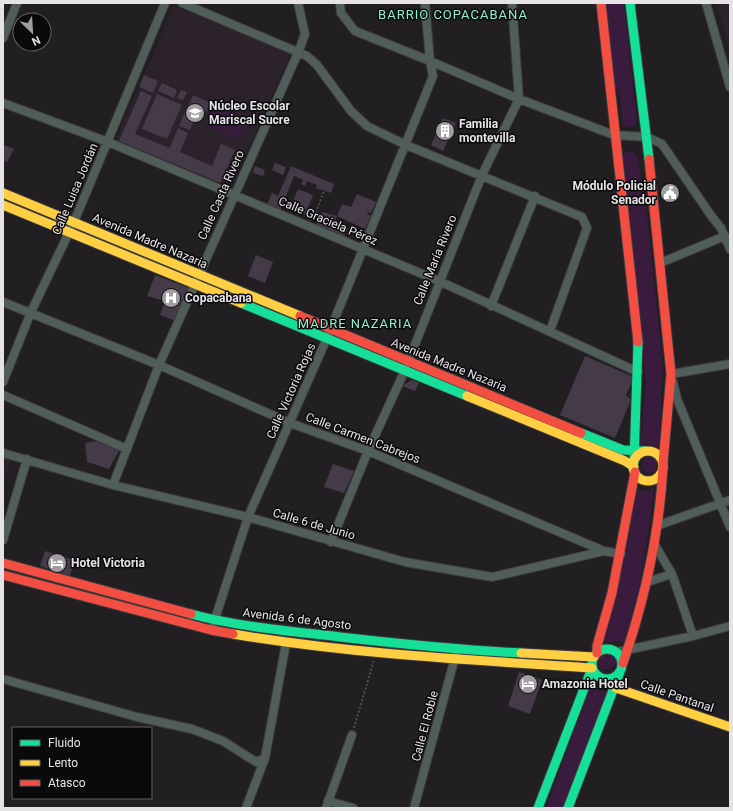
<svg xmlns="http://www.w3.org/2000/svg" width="733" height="811" viewBox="0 0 733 811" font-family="Roboto,sans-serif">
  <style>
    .built { fill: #2b222c }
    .green { fill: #381b3d }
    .building { fill: #453a47 }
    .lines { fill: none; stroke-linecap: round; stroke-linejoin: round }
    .street-casing { stroke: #3d3b3d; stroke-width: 10 }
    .fast-casing { stroke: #3d3b3d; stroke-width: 11 }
    .slow-casing { stroke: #3d3b3d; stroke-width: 11 }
    .jam-casing { stroke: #3d3b3d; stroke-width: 11 }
    .path { stroke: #555b5a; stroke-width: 1.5; stroke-dasharray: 2 2; stroke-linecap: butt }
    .street { stroke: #505d58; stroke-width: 8 }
    .fast { stroke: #16e098; stroke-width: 9 }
    .slow { stroke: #ffcf43; stroke-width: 9 }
    .jam { stroke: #f24e42; stroke-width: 9 }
    .labels { text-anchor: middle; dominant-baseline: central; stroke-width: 3; stroke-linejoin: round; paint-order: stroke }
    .poi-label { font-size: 12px; font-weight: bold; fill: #e6e3e7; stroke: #0a090b; text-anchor: start }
    .street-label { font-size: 12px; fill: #e6e3e7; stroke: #0a090b }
    .neighbourhood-label { font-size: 13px; letter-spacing: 1px; fill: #91eece; stroke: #0a090b }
  </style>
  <rect width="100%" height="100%" fill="#211f22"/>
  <path class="built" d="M716 3H730V52Z
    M174 5 288 52 289 57 231 187 116 140Z
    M3 455 12 457 3 483Z"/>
  <path class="green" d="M606 3H624L637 124 630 128 623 125 620 96 615 88Z
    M215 105 248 120 239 139 206 124Z
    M627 152H632L638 156 641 184 644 186 663 368 659 447 647 444 640 446 646 383 623 155Z
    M641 465a8 8 0 1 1 16 0a8 8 0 1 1-16 0Z
    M637 488 644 491 654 488 643 570 625 643 616 641 604 642 625 556Z
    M604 652 612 653 617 656 618 659C615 667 610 671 600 669L595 664 600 654Z
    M591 685 595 686 599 691 608 690 563 808H546Z"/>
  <path class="building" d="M144 75 158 81 153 93 139 87Z
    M162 83 177 90 174 98 158 91Z
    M181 90 187 92 183 100 177 98Z
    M141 91 152 96 135 134 170 148 178 128 188 133 180 152 212 166 221 144 235 150 220 183 119 141Z
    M157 94 182 105 167 139 142 129Z
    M193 95 210 103 205 114 188 107Z
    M186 109 197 113 190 130 179 126Z
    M443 118 456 123 443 151 431 145Z
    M3 145 14 149 7 162 3 160Z
    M275 163 286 167 283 175 272 170Z
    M255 166 265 170 263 176 253 173Z
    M291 166 334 184 331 193 316 188 317 185 307 181 305 186 301 184 303 180 294 176 280 211 267 205 272 193 278 196Z
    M672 186V188H677L678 197 673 198 674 200 664 201 662 187Z
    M298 189 313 195 305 215 290 209Z
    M357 194 376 202 371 213 368 212 367 214 371 216 365 229 337 216 342 204 351 207Z
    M322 212 337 216 334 223 348 228 344 237 316 226Z
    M360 228 365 230 362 238 357 237Z
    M256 255 273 262 265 283 248 276Z
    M155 275 189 288 176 321 160 315 165 301 147 296Z
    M585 356 634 377 626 395 631 400 615 438 560 415Z
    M412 380 419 383 415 391 402 386Z
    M97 441 119 451 109 469 87 462 85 443Z
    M333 464 354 471 344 493 324 487Z
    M45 551 74 560 70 576 40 566Z
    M519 672 542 680 530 714 508 706Z"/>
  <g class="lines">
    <g class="street-casing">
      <path id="street" d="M182 3 307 56 317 65 351 111 367 126 406 145 582 217 587 228 550 331
        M340 3 341 13 355 31 430 61 519 99 614 135 647 137 662 144 712 217 721 228 730 249
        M706 3 730 87
        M3 38 17 3
        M3 103 108 142 439 281 638 372
        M660 263 725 236
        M3 302 159 365 290 423 368 451 604 551
        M491 306 535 196
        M730 364 671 374 677 399 730 527
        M3 382 31 312 74 222 165 3
        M3 395 127 449
        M3 453 113 485 248 517 405 562 492 577 604 551 621 554
        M113 485 159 365 298 53 305 34 298 3
        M659 525 730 500
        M3 540 27 459
        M331 542 368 451 405 370 482 175 519 99 512 3
        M655 545 672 574 693 636
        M647 582 672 574
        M213 625 248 517 327 338 433 76 430 61 425 3
        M617 652 693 636 730 626
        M3 679 137 717 192 729 223 741 256 762 265 758 286 643
        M328 801 353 808
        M246 808 265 758
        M326 808 352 735
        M414 808 456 654"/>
    </g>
    <g class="fast-casing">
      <path id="fast" d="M630 3 649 159
        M241 303 467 396
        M581 433 623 450 645 451
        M634 462 638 342
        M191 614C239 627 290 631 340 637 401 644 461 650 521 653
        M592 664a15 15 0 1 1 30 0a15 15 0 1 1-30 0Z
        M538 808 592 668
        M568 808 620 672"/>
    </g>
    <g class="slow-casing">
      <path id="slow" d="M3 193 300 316
        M3 205 241 303
        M467 396 625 461 634 467
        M633 466a15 15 0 1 1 30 0a15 15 0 1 1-30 0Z
        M233 634C351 654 472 660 592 668
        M521 653 594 657
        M616 688 730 727"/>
    </g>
    <g class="jam-casing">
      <path id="jam" d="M601 3 638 342
        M649 159 671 374 663 463
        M300 316 581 433
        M3 563 191 614
        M3 575 211 630 233 634
        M597 653V646L612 593 635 472
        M623 663C645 599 659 536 663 468"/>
    </g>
    <path class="path" d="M313 220 324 191
      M354 728 374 660"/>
    <use href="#street" class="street"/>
    <use href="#fast" class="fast"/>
    <use href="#slow" class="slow"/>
    <use href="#jam" class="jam"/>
  </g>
  <defs>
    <g id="school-disc" transform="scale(1)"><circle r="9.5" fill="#a19ea2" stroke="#0a090b"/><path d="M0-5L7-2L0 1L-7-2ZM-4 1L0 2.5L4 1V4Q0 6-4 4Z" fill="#fff"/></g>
    <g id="building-disc" transform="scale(1)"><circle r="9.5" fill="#a19ea2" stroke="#0a090b"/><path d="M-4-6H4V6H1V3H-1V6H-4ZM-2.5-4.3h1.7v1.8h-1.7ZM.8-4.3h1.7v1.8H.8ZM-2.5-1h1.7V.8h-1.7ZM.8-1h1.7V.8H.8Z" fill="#fff"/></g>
    <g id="civic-disc" transform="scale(1)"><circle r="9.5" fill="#a19ea2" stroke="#0a090b"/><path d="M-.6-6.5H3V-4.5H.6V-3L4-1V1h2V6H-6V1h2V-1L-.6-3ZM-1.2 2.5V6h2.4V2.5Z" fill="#fff"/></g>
    <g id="hospital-disc" transform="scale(1)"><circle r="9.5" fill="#a19ea2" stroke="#0a090b"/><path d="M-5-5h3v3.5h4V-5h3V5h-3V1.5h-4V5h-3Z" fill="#fff"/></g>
    <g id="hotel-disc" transform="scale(1)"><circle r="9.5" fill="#a19ea2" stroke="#0a090b"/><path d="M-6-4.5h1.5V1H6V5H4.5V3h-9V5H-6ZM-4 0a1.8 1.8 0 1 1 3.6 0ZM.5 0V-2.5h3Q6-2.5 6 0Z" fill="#fff"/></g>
  </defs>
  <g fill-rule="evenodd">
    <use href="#school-disc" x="195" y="113"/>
    <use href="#building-disc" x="445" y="131"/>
    <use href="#civic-disc" x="670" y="193"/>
    <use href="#hospital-disc" x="171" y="298"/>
    <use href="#hotel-disc" x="57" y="563"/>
    <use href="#hotel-disc" x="528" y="684"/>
  </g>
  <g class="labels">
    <g class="poi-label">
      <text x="209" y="106">Núcleo Escolar<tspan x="209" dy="14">Mariscal Sucre</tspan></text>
      <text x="459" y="124">Familia<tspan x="459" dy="14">montevilla</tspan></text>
      <text x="656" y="186" text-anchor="end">Módulo Policial<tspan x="656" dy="14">Senador</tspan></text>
      <text x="185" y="298">Copacabana</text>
      <text x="71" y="563">Hotel Victoria</text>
      <text x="542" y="684">Amazonia Hotel</text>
    </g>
    <g class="street-label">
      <text transform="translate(75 189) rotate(-67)">Calle Luisa Jordán</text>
      <text transform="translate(221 195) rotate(-66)">Calle Casta Rivero</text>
      <text transform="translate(328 221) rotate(23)">Calle Graciela Pérez</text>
      <text transform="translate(150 241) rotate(23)">Avenida Madre Nazaria</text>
      <text transform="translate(435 260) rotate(-68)">Calle María Rivero</text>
      <text transform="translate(449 365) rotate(22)">Avenida Madre Nazaria</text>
      <text transform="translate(291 391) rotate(-66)">Calle Victoria Rojas</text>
      <text transform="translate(363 438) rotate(21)">Calle Carmen Cabrejos</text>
      <text transform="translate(314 524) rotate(16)">Calle 6 de Junio</text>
      <text transform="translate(297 619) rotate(7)">Avenida 6 de Agosto</text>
      <text transform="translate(677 696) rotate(19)">Calle Pantanal</text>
      <text transform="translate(425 726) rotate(-75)">Calle El Roble</text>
    </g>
    <g class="neighbourhood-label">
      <text x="453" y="14">BARRIO COPACABANA</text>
      <text x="355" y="323">MADRE NAZARIA</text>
    </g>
  </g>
  <rect width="733" height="811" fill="none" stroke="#e6e3e7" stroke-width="8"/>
  <rect x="12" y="727" width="140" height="72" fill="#0a090b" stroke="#626063"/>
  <rect x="20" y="740" width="20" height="6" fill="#16e098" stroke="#626063"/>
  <text x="48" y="747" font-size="12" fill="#e6e3e7">Fluido</text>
  <rect x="20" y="760" width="20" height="6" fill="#ffcf43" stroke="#626063"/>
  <text x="48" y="767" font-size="12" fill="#e6e3e7">Lento</text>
  <rect x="20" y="780" width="20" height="6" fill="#f24e42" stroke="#626063"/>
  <text x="48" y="787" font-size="12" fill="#e6e3e7">Atasco</text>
  <g transform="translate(32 32) rotate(155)"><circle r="19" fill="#0a090b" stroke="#626063"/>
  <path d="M0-3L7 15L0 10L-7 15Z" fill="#a19ea2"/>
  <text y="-6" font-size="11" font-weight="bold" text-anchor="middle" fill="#e6e3e7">N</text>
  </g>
</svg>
